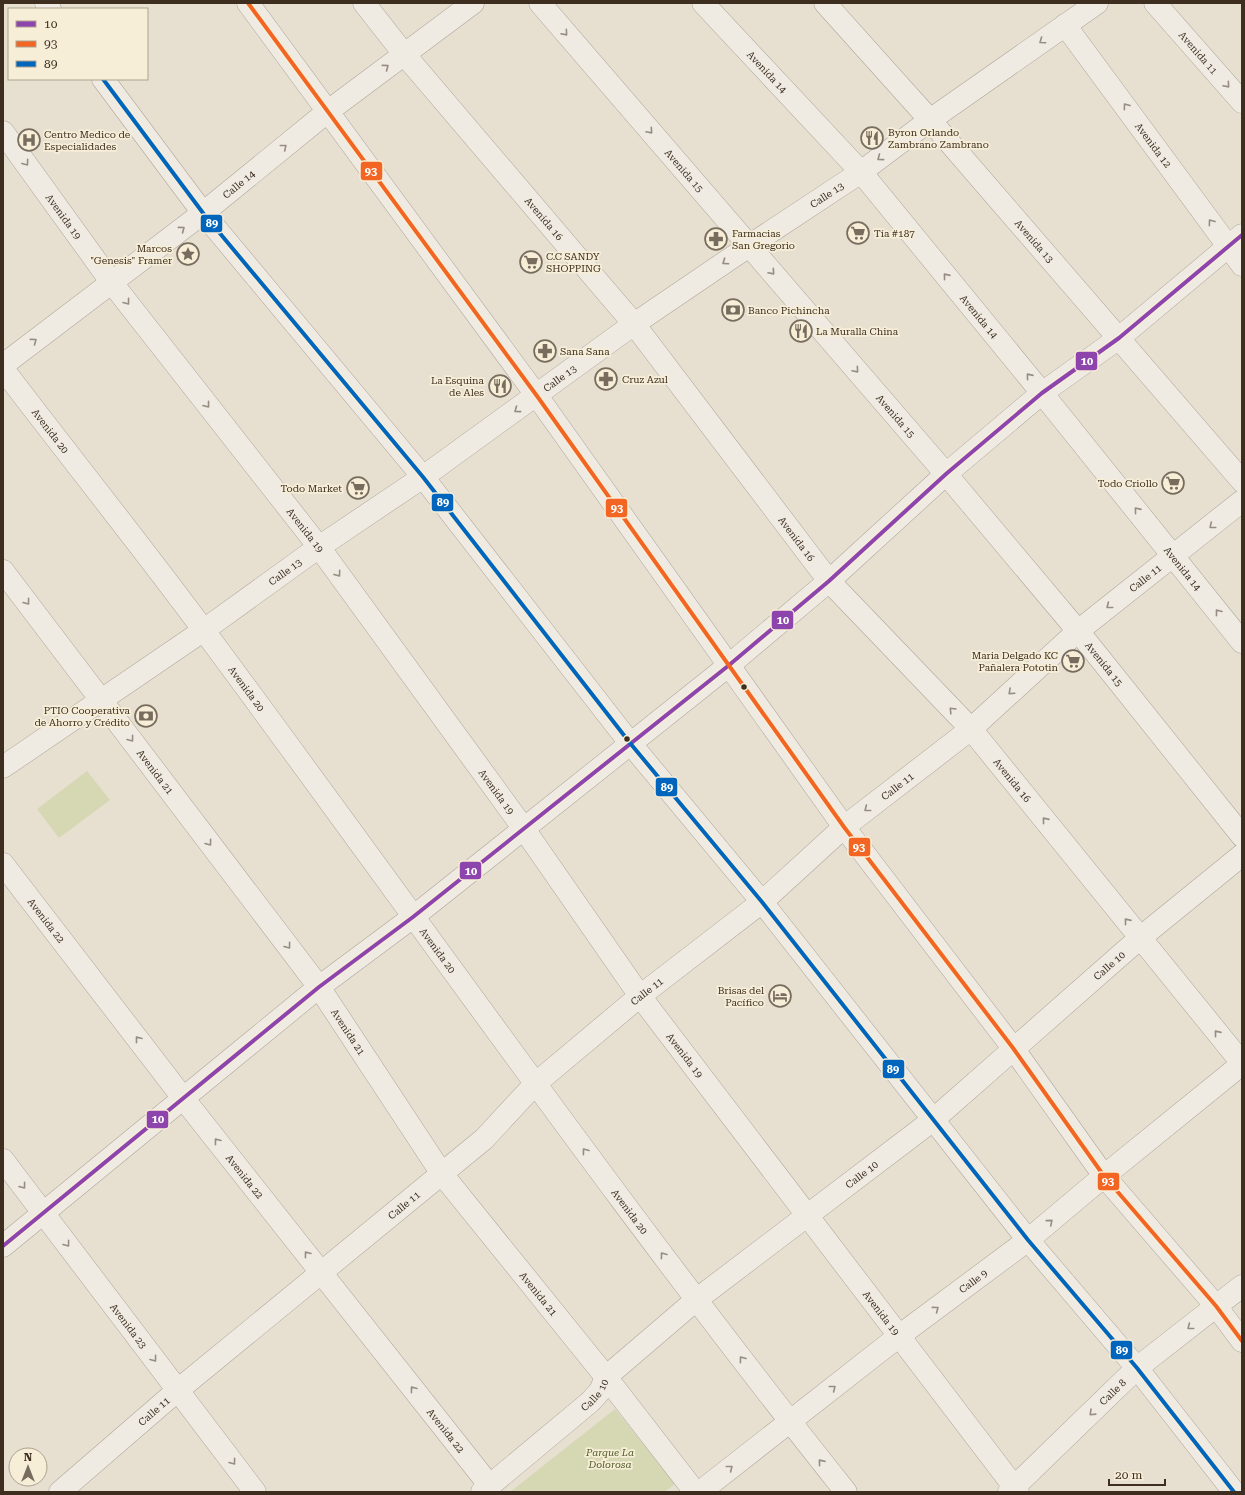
<svg xmlns="http://www.w3.org/2000/svg" width="1245" height="1495" viewBox="0 0 1245 1495" font-family="'Roboto Serif',serif">
  <style>
    .green { fill: #d6d7b3 }
    .lines { fill: none; stroke-linecap: round; stroke-linejoin: round }
    .minor-casing { stroke: #ada599; stroke-width: 23 }
    .minor { stroke: #efebe3; stroke-width: 22 }
    .bus-1-casing { stroke: #f7eed8; stroke-width: 7 }
    .bus-2-casing { stroke: #f7eed8; stroke-width: 7 }
    .bus-3-casing { stroke: #f7eed8; stroke-width: 7 }
    .bus-1 { stroke: #8e44ad; stroke-width: 4 }
    .bus-2 { stroke: #f26522; stroke-width: 4 }
    .bus-3 { stroke: #0065bd; stroke-width: 4 }
    .oneway { stroke: #968c82 }
    .bus-dot { fill: #3d2e20; stroke: #f7eed8; stroke-width: 1.5 }
    .labels { text-anchor: middle; dominant-baseline: central; stroke-width: 3.5; stroke-linejoin: round; paint-order: stroke }
    .street-label { font-size: 10px; fill: #3d2e20; stroke: #f7eed8 }
    .poi-label { font-size: 10px; fill: #3d2e20; stroke: #f7eed8; text-anchor: start }
    .park-label { font-size: 10px; font-style: italic; fill: #4d5a26; stroke: #f7eed8 }
    .line-badge { stroke: #f7eed8; stroke-width: 1.5 }
    .badge-label { font-size: 11px; text-anchor: middle; font-weight: bold; fill: #fff }
  </style>
  <rect width="100%" height="100%" fill="#e7e0d1"/>
  <path class="green" d="M87 771 110 800 59 838 37 809Z
    M615 1409 675 1484 664 1492H510Z"/>
  <g class="lines">
    <g class="minor-casing">
      <g id="minor">
        <path d="M46 3 50 9"/>
        <path d="M248 3 537 396 844 827 1013 1048 1104 1176 1216 1306 1242 1341"/>
        <path id="s1" d="M364 3 404 54 634 324 829 581 971 729 1242 1063"/>
        <path id="s2" d="M540 3 946 474 1078 631 1242 836"/>
        <path id="s3" d="M703 3 861 172 1042 393 1242 642"/>
        <path id="s4" d="M825 3 930 120 1242 481"/>
        <path id="s5" d="M1155 3 1242 102"/>
        <path id="s6" d="M1065 25 1242 265"/>
        <path d="M103 79 203 213 423 477 630 743 762 902 1028 1240 1137 1368 1234 1492"/>
        <path id="s7" d="M3 132 112 283 319 547 524 829 640 996 1018 1492"/>
        <path id="s8" d="M3 365 203 213 327 112 473 3"/>
        <path id="s9" d="M3 369C70 457 139 543 205 632 418 919 623 1213 846 1492"/>
        <path id="s10" d="M3 571 319 987 442 1174 606 1377 695 1492"/>
        <path id="s11" d="M3 767 204 630 319 547 423 477 634 324 749 246 861 172 930 120 1097 3"/>
        <path id="s12" d="M3 864 183 1098 490 1486"/>
        <path id="s13" d="M3 1160 255 1492"/>
        <path d="M3 1246 319 987 413 917 728 666 829 581 946 474 1042 393 1119 338 1242 235"/>
        <path id="s14" d="M60 1492 178 1390 484 1139 535 1084 640 996 762 902 844 827 971 729 1078 631 1242 501"/>
        <path id="s15" d="M482 1492 590 1402 600 1391 606 1377 696 1300 933 1120 1140 938 1242 855"/>
        <path id="s16" d="M700 1492 899 1336 1028 1240 1104 1176 1242 1064"/>
        <path id="s17" d="M1009 1492 1137 1368 1242 1286"/>
      </g>
    </g>
    <use href="#minor" class="minor"/>
    <g class="bus-1-casing">
      <path id="bus-1" d="M3 1246 319 987 413 917 728 666 829 581 946 474 1042 393 1119 338 1242 235"/>
    </g>
    <g class="bus-2-casing">
      <path id="bus-2" d="M248 3 537 396 844 827 1013 1048 1104 1176 1216 1306 1242 1341"/>
    </g>
    <g class="bus-3-casing">
      <path id="bus-3" d="M103 79 203 213 423 477 630 743 762 902 1028 1240 1137 1368 1234 1492"/>
    </g>
    <use href="#bus-1" class="bus-1"/>
    <use href="#bus-2" class="bus-2"/>
    <use href="#bus-3" class="bus-3"/>
  </g>
  <defs><path id="oneway-chevron" d="M-2-3.5L2.5 0L-2 3.5" fill="none" stroke-width="1.6" stroke-linecap="round" stroke-linejoin="round"/></defs>
  <g class="oneway">
    <use href="#oneway-chevron" transform="translate(565 33) rotate(49)"/>
    <use href="#oneway-chevron" transform="translate(1042 41) rotate(145)"/>
    <use href="#oneway-chevron" transform="translate(386 67) rotate(-37)"/>
    <use href="#oneway-chevron" transform="translate(1227 85) rotate(49)"/>
    <use href="#oneway-chevron" transform="translate(1126 106) rotate(-126)"/>
    <use href="#oneway-chevron" transform="translate(650 131) rotate(49)"/>
    <use href="#oneway-chevron" transform="translate(284 147) rotate(-39)"/>
    <use href="#oneway-chevron" transform="translate(880 158) rotate(143)"/>
    <use href="#oneway-chevron" transform="translate(26 163) rotate(54)"/>
    <use href="#oneway-chevron" transform="translate(1211 222) rotate(-126)"/>
    <use href="#oneway-chevron" transform="translate(182 229) rotate(-37)"/>
    <use href="#oneway-chevron" transform="translate(725 262) rotate(146)"/>
    <use href="#oneway-chevron" transform="translate(772 272) rotate(49)"/>
    <use href="#oneway-chevron" transform="translate(946 276) rotate(-129)"/>
    <use href="#oneway-chevron" transform="translate(127 302) rotate(52)"/>
    <use href="#oneway-chevron" transform="translate(34 341) rotate(-37)"/>
    <use href="#oneway-chevron" transform="translate(856 370) rotate(49)"/>
    <use href="#oneway-chevron" transform="translate(1029 376) rotate(-129)"/>
    <use href="#oneway-chevron" transform="translate(207 405) rotate(52)"/>
    <use href="#oneway-chevron" transform="translate(517 410) rotate(144)"/>
    <use href="#oneway-chevron" transform="translate(1137 510) rotate(-129)"/>
    <use href="#oneway-chevron" transform="translate(1212 526) rotate(141)"/>
    <use href="#oneway-chevron" transform="translate(338 574) rotate(54)"/>
    <use href="#oneway-chevron" transform="translate(27 602) rotate(53)"/>
    <use href="#oneway-chevron" transform="translate(1109 606) rotate(142)"/>
    <use href="#oneway-chevron" transform="translate(1218 612) rotate(-128)"/>
    <use href="#oneway-chevron" transform="translate(1011 692) rotate(138)"/>
    <use href="#oneway-chevron" transform="translate(952 710) rotate(-134)"/>
    <use href="#oneway-chevron" transform="translate(131 739) rotate(53)"/>
    <use href="#oneway-chevron" transform="translate(867 809) rotate(142)"/>
    <use href="#oneway-chevron" transform="translate(1045 820) rotate(-129)"/>
    <use href="#oneway-chevron" transform="translate(209 843) rotate(53)"/>
    <use href="#oneway-chevron" transform="translate(1127 921) rotate(-129)"/>
    <use href="#oneway-chevron" transform="translate(288 946) rotate(53)"/>
    <use href="#oneway-chevron" transform="translate(1217 1033) rotate(-129)"/>
    <use href="#oneway-chevron" transform="translate(138 1039) rotate(-128)"/>
    <use href="#oneway-chevron" transform="translate(217 1141) rotate(-128)"/>
    <use href="#oneway-chevron" transform="translate(585 1151) rotate(-127)"/>
    <use href="#oneway-chevron" transform="translate(23 1186) rotate(53)"/>
    <use href="#oneway-chevron" transform="translate(1050 1222) rotate(-40)"/>
    <use href="#oneway-chevron" transform="translate(67 1244) rotate(53)"/>
    <use href="#oneway-chevron" transform="translate(307 1254) rotate(-128)"/>
    <use href="#oneway-chevron" transform="translate(663 1255) rotate(-127)"/>
    <use href="#oneway-chevron" transform="translate(936 1309) rotate(-37)"/>
    <use href="#oneway-chevron" transform="translate(1190 1327) rotate(142)"/>
    <use href="#oneway-chevron" transform="translate(154 1359) rotate(53)"/>
    <use href="#oneway-chevron" transform="translate(742 1359) rotate(-127)"/>
    <use href="#oneway-chevron" transform="translate(833 1388) rotate(-38)"/>
    <use href="#oneway-chevron" transform="translate(413 1389) rotate(-128)"/>
    <use href="#oneway-chevron" transform="translate(1092 1413) rotate(136)"/>
    <use href="#oneway-chevron" transform="translate(233 1462) rotate(53)"/>
    <use href="#oneway-chevron" transform="translate(821 1462) rotate(-129)"/>
    <use href="#oneway-chevron" transform="translate(730 1468) rotate(-38)"/>
  </g>
  <defs>
    <g id="restaurant-ring" transform="scale(1.15)"><circle r="9.5" fill="#f7eed8" stroke="#786c5e" stroke-width="1.5"/><path d="M-5-6h1v4h1v-4h1v4h1v-4h1v5L-1.5 .5V6h-2V.5L-5-1ZM5-6V6H3V1.5H1.5Q1.5-4 5-6Z" fill="#786c5e"/></g>
    <g id="hospital-ring" transform="scale(1.15)"><circle r="9.5" fill="#f7eed8" stroke="#786c5e" stroke-width="1.5"/><path d="M-5-5h3v3.5h4V-5h3V5h-3V1.5h-4V5h-3Z" fill="#786c5e"/></g>
    <g id="supermarket-ring" transform="scale(1.15)"><circle r="9.5" fill="#f7eed8" stroke="#786c5e" stroke-width="1.5"/><path d="M-6-5.5h2.5l.6 2H6L4.5 2H-2.5L-4.4-4H-6ZM-1.5 3.2a1.3 1.3 0 1 0 .1 0ZM3 3.2a1.3 1.3 0 1 0 .1 0Z" fill="#786c5e"/></g>
    <g id="pharmacy-ring" transform="scale(1.15)"><circle r="9.5" fill="#f7eed8" stroke="#786c5e" stroke-width="1.5"/><path d="M-2-6h4v4h4v4h-4v4h-4v-4h-4v-4h4Z" fill="#786c5e"/></g>
    <g id="sight-ring" transform="scale(1.15)"><circle r="9.5" fill="#f7eed8" stroke="#786c5e" stroke-width="1.5"/><path d="M0-6L1.8-2.2L6-1.7L2.9 1.2L3.7 5.4L0 3.3L-3.7 5.4L-2.9 1.2L-6-1.7L-1.8-2.2Z" fill="#786c5e"/></g>
    <g id="bank-ring" transform="scale(1.15)"><circle r="9.5" fill="#f7eed8" stroke="#786c5e" stroke-width="1.5"/><path d="M-6-4H6V4H-6ZM0-2.3a2.3 2.3 0 1 0 0 4.6a2.3 2.3 0 1 0 0-4.6Z" fill="#786c5e"/></g>
    <g id="hotel-ring" transform="scale(1.15)"><circle r="9.5" fill="#f7eed8" stroke="#786c5e" stroke-width="1.5"/><path d="M-6-4.5h1.5V1H6V5H4.5V3h-9V5H-6ZM-4 0a1.8 1.8 0 1 1 3.6 0ZM.5 0V-2.5h3Q6-2.5 6 0Z" fill="#786c5e"/></g>
  </defs>
  <g fill-rule="evenodd">
    <use href="#restaurant-ring" x="872" y="138"/>
    <use href="#hospital-ring" x="29" y="140"/>
    <use href="#supermarket-ring" x="858" y="233"/>
    <use href="#pharmacy-ring" x="716" y="239"/>
    <use href="#sight-ring" x="188" y="254"/>
    <use href="#supermarket-ring" x="531" y="262"/>
    <use href="#bank-ring" x="733" y="310"/>
    <use href="#restaurant-ring" x="801" y="331"/>
    <use href="#pharmacy-ring" x="545" y="351"/>
    <use href="#pharmacy-ring" x="606" y="379"/>
    <use href="#restaurant-ring" x="500" y="386"/>
    <use href="#supermarket-ring" x="1173" y="483"/>
    <use href="#supermarket-ring" x="358" y="488"/>
    <use href="#supermarket-ring" x="1073" y="661"/>
    <use href="#bank-ring" x="146" y="716"/>
    <use href="#hotel-ring" x="780" y="996"/>
  </g>
  <g class="bus-dot">
    <circle cx="744" cy="687" r="3.5"/>
    <circle cx="627" cy="739" r="3.5"/>
  </g>
  <g class="labels">
    <g class="street-label">
      <text stroke="none"><textPath href="#s5" startOffset="66">Avenida 11</textPath></text>
      <text stroke="none"><textPath href="#s3" startOffset="94">Avenida 14</textPath></text>
      <text stroke="none"><textPath href="#s6" startOffset="149">Avenida 12</textPath></text>
      <text stroke="none"><textPath href="#s2" startOffset="221">Avenida 15</textPath></text>
      <text stroke="none"><textPath href="#s8" startOffset="297">Calle 14</textPath></text>
      <text stroke="none"><textPath href="#s11" startOffset="1003">Calle 13</textPath></text>
      <text stroke="none"><textPath href="#s7" startOffset="104">Avenida 19</textPath></text>
      <text stroke="none"><textPath href="#s1" startOffset="281">Avenida 16</textPath></text>
      <text stroke="none"><textPath href="#s4" startOffset="317">Avenida 13</textPath></text>
      <text stroke="none"><textPath href="#s3" startOffset="418">Avenida 14</textPath></text>
      <text stroke="none"><textPath href="#s11" startOffset="679">Calle 13</textPath></text>
      <text stroke="none"><textPath href="#s2" startOffset="545">Avenida 15</textPath></text>
      <text stroke="none"><textPath href="#s9" startOffset="78">Avenida 20</textPath></text>
      <text stroke="none"><textPath href="#s7" startOffset="500">Avenida 19</textPath></text>
      <text stroke="none"><textPath href="#s1" startOffset="689">Avenida 16</textPath></text>
      <text stroke="none"><textPath href="#s3" startOffset="742">Avenida 14</textPath></text>
      <text stroke="none"><textPath href="#s11" startOffset="343">Calle 13</textPath></text>
      <text stroke="none"><textPath href="#s14" startOffset="1420">Calle 11</textPath></text>
      <text stroke="none"><textPath href="#s2" startOffset="869">Avenida 15</textPath></text>
      <text stroke="none"><textPath href="#s9" startOffset="402">Avenida 20</textPath></text>
      <text stroke="none"><textPath href="#s10" startOffset="252">Avenida 21</textPath></text>
      <text stroke="none"><textPath href="#s1" startOffset="1013">Avenida 16</textPath></text>
      <text stroke="none"><textPath href="#s14" startOffset="1096">Calle 11</textPath></text>
      <text stroke="none"><textPath href="#s7" startOffset="824">Avenida 19</textPath></text>
      <text stroke="none"><textPath href="#s12" startOffset="71">Avenida 22</textPath></text>
      <text stroke="none"><textPath href="#s9" startOffset="726">Avenida 20</textPath></text>
      <text stroke="none"><textPath href="#s15" startOffset="821">Calle 10</textPath></text>
      <text stroke="none"><textPath href="#s14" startOffset="772">Calle 11</textPath></text>
      <text stroke="none"><textPath href="#s10" startOffset="576">Avenida 21</textPath></text>
      <text stroke="none"><textPath href="#s7" startOffset="1148">Avenida 19</textPath></text>
      <text stroke="none"><textPath href="#s15" startOffset="497">Calle 10</textPath></text>
      <text stroke="none"><textPath href="#s12" startOffset="395">Avenida 22</textPath></text>
      <text stroke="none"><textPath href="#s14" startOffset="448">Calle 11</textPath></text>
      <text stroke="none"><textPath href="#s9" startOffset="1050">Avenida 20</textPath></text>
      <text stroke="none"><textPath href="#s16" startOffset="345">Calle 9</textPath></text>
      <text stroke="none"><textPath href="#s10" startOffset="900">Avenida 21</textPath></text>
      <text stroke="none"><textPath href="#s7" startOffset="1472">Avenida 19</textPath></text>
      <text stroke="none"><textPath href="#s13" startOffset="208">Avenida 23</textPath></text>
      <text stroke="none"><textPath href="#s17" startOffset="144">Calle 8</textPath></text>
      <text stroke="none"><textPath href="#s15" startOffset="149">Calle 10</textPath></text>
      <text stroke="none"><textPath href="#s14" startOffset="124">Calle 11</textPath></text>
      <text stroke="none"><textPath href="#s12" startOffset="719">Avenida 22</textPath></text>
    </g>
    <g class="poi-label">
      <text x="888" y="132">Byron Orlando<tspan x="888" dy="12">Zambrano Zambrano</tspan></text>
      <text x="44" y="134">Centro Medico de<tspan x="44" dy="12">Especialidades</tspan></text>
      <text x="732" y="233">Farmacias<tspan x="732" dy="12">San Gregorio</tspan></text>
      <text x="874" y="233">Tía #187</text>
      <text x="172" y="248" text-anchor="end">Marcos<tspan x="172" dy="12">"Genesis" Framer</tspan></text>
      <text x="546" y="256">C.C SANDY<tspan x="546" dy="12">SHOPPING</tspan></text>
      <text x="748" y="310">Banco Pichincha</text>
      <text x="816" y="331">La Muralla China</text>
      <text x="560" y="351">Sana Sana</text>
      <text x="622" y="379">Cruz Azul</text>
      <text x="484" y="380" text-anchor="end">La Esquina<tspan x="484" dy="12">de Ales</tspan></text>
      <text x="1158" y="483" text-anchor="end">Todo Criollo</text>
      <text x="342" y="488" text-anchor="end">Todo Market</text>
      <text x="1058" y="655" text-anchor="end">Maria Delgado KC<tspan x="1058" dy="12">Pañalera Pototin</tspan></text>
      <text x="130" y="710" text-anchor="end">PTIO Cooperativa<tspan x="130" dy="12">de Ahorro y Crédito</tspan></text>
      <text x="764" y="990" text-anchor="end">Brisas del<tspan x="764" dy="12">Pacífico</tspan></text>
    </g>
    <g class="park-label">
      <text x="610" y="1452">Parque La<tspan x="610" dy="12">Dolorosa</tspan></text>
    </g>
  </g>
  <g class="line-badge">
    <rect x="360" y="161" width="23" height="20" rx="4" fill="#f26522"/>
    <rect x="200" y="214" width="23" height="19" rx="4" fill="#0065bd"/>
    <rect x="1075" y="351" width="23" height="20" rx="4" fill="#8e44ad"/>
    <rect x="431" y="493" width="23" height="19" rx="4" fill="#0065bd"/>
    <rect x="605" y="498" width="23" height="20" rx="4" fill="#f26522"/>
    <rect x="771" y="610" width="23" height="20" rx="4" fill="#8e44ad"/>
    <rect x="655" y="777" width="23" height="20" rx="4" fill="#0065bd"/>
    <rect x="848" y="837" width="23" height="20" rx="4" fill="#f26522"/>
    <rect x="459" y="861" width="23" height="19" rx="4" fill="#8e44ad"/>
    <rect x="882" y="1059" width="23" height="20" rx="4" fill="#0065bd"/>
    <rect x="146" y="1110" width="23" height="19" rx="4" fill="#8e44ad"/>
    <rect x="1097" y="1172" width="23" height="19" rx="4" fill="#f26522"/>
    <rect x="1110" y="1340" width="23" height="20" rx="4" fill="#0065bd"/>
  </g>
  <g class="badge-label">
    <text x="371" y="175">93</text>
    <text x="212" y="227">89</text>
    <text x="1087" y="365">10</text>
    <text x="443" y="506">89</text>
    <text x="617" y="512">93</text>
    <text x="783" y="624">10</text>
    <text x="667" y="791">89</text>
    <text x="859" y="851">93</text>
    <text x="471" y="875">10</text>
    <text x="893" y="1073">89</text>
    <text x="158" y="1123">10</text>
    <text x="1108" y="1185">93</text>
    <text x="1122" y="1354">89</text>
  </g>
  <rect width="1245" height="1495" fill="none" stroke="#3d2e20" stroke-width="8"/>
  <rect x="8" y="8" width="140" height="72" fill="#f7eed8" stroke="#ada18e"/>
  <rect x="16" y="21" width="20" height="6" fill="#8e44ad" stroke="#ada18e"/>
  <text x="44" y="28" font-size="12" fill="#3d2e20">10</text>
  <rect x="16" y="41" width="20" height="6" fill="#f26522" stroke="#ada18e"/>
  <text x="44" y="48" font-size="12" fill="#3d2e20">93</text>
  <rect x="16" y="61" width="20" height="6" fill="#0065bd" stroke="#ada18e"/>
  <text x="44" y="68" font-size="12" fill="#3d2e20">89</text>
  <g transform="translate(28 1467)"><circle r="19" fill="#f7eed8" stroke="#ada18e"/>
  <path d="M0-3L7 15L0 10L-7 15Z" fill="#786c5e"/>
  <text y="-6" font-size="11" font-weight="bold" text-anchor="middle" fill="#3d2e20">N</text>
  </g>
  <path d="M1109 1479v6h56v-6" fill="none" stroke="#3d2e20" stroke-width="2"/>
  <text x="1115" y="1479" font-size="12" fill="#3d2e20" stroke="#f7eed8" stroke-width="3" paint-order="stroke">20 m</text>
</svg>
